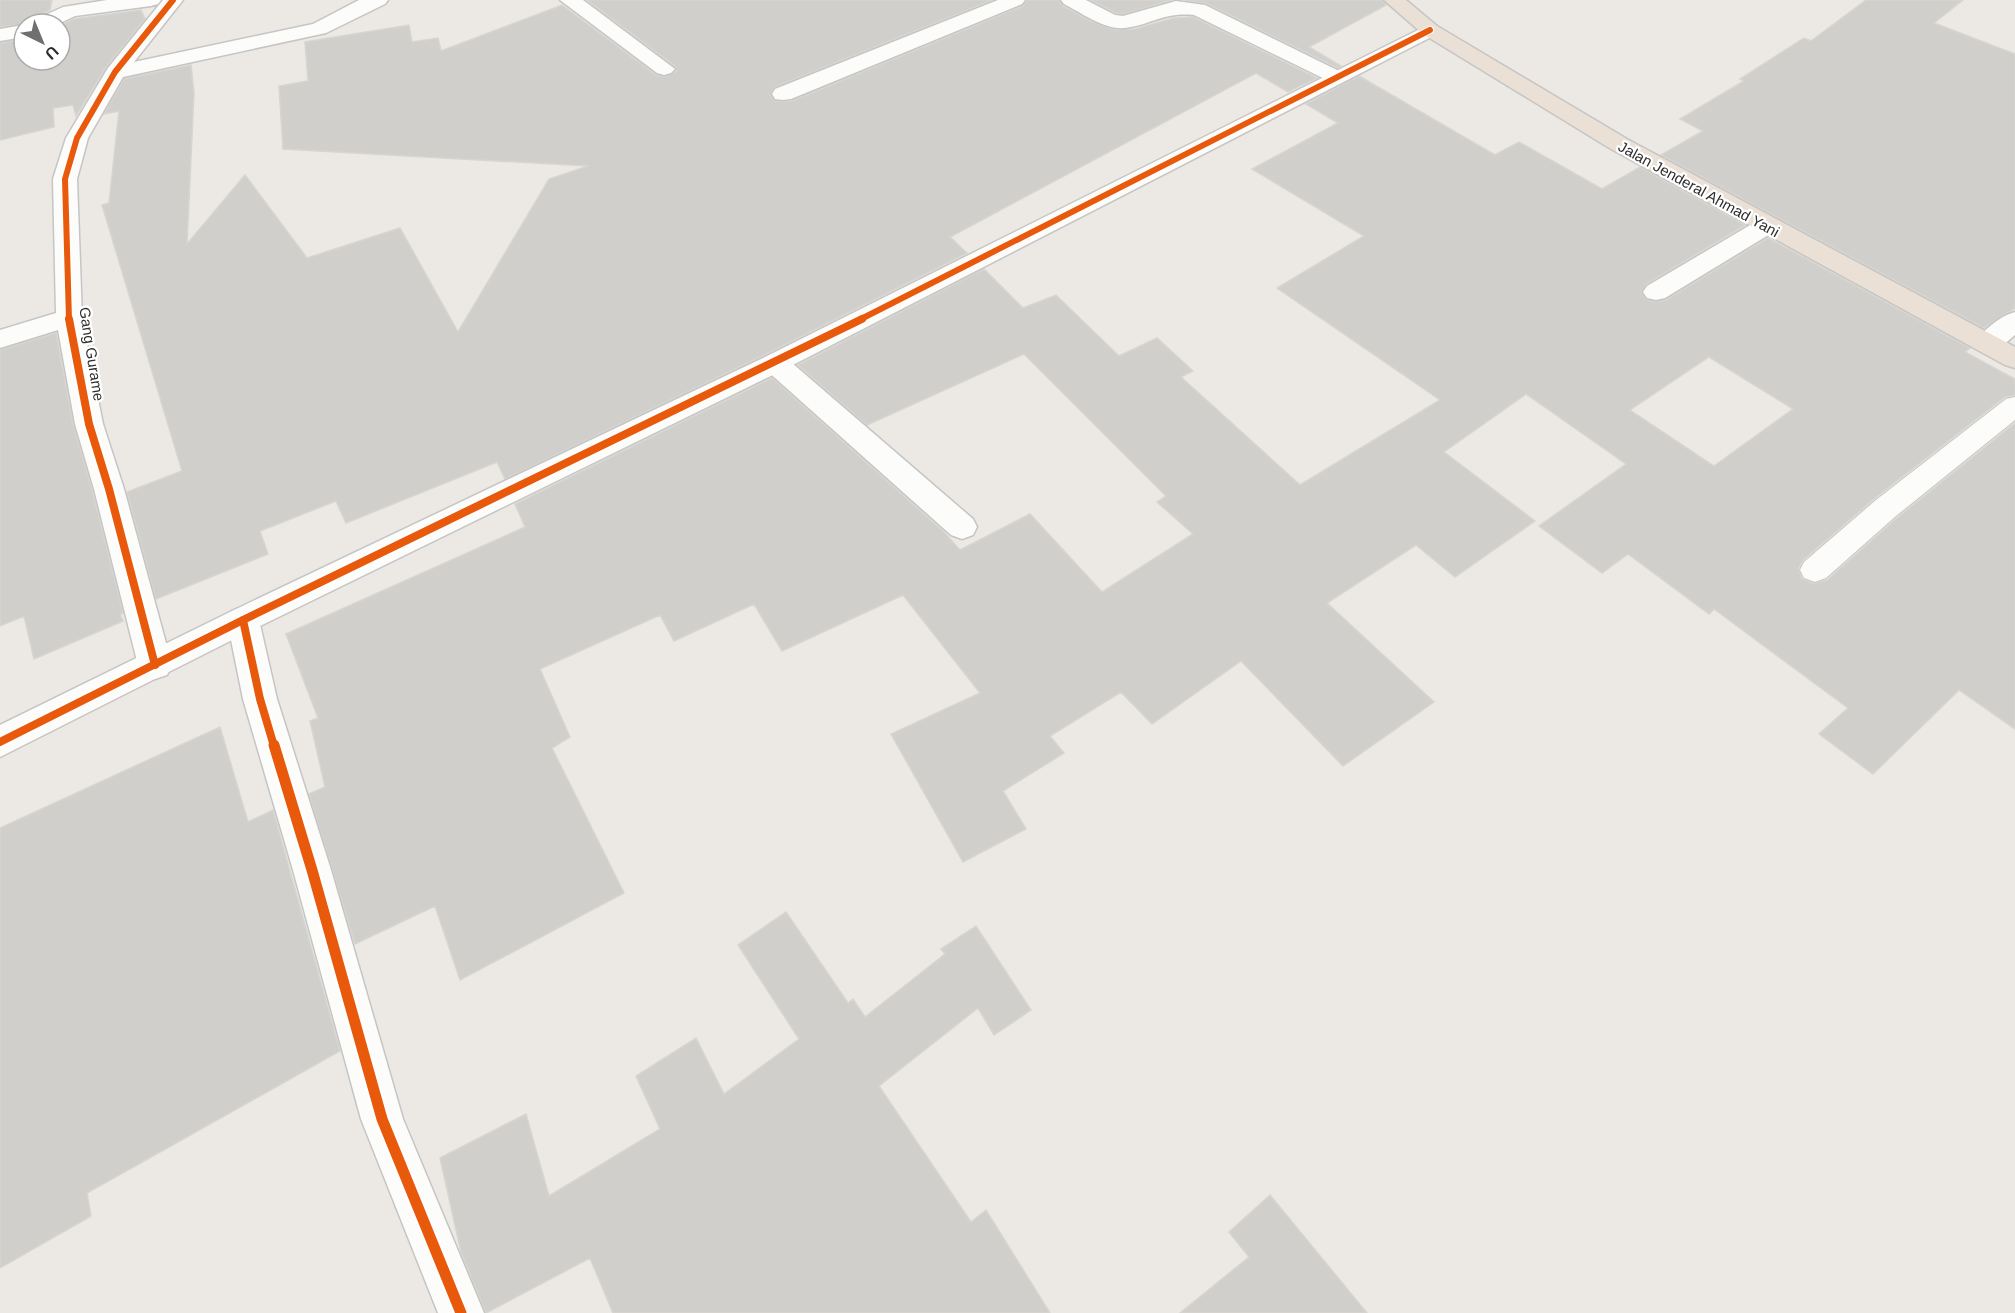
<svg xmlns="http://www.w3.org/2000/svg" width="2015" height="1313" viewBox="0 0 2015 1313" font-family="Arial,sans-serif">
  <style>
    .building { fill: #d1cfcb; stroke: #d7d5d0; stroke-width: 1.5; fill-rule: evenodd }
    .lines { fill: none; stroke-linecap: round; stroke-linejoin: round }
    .lane-casing { stroke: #c6c5c5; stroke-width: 2 }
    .street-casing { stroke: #c6c5c5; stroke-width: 3 }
    .secondary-casing { stroke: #c6c5c5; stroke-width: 3 }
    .highway-casing { stroke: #c6c5c4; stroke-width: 3 }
    .lane { fill: #fcfcfb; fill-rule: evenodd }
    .street { fill: #fcfcfb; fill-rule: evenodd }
    .secondary { fill: #fcfcfb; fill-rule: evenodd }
    .highway { fill: #eae0d5; fill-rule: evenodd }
    .cycleway-far2-casing { stroke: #fff; stroke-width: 8 }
    .cycleway-far1-casing { stroke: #fff; stroke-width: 12 }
    .cycleway-casing { stroke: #fff; stroke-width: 15 }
    .cycleway-far2 { stroke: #e8590c; stroke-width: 6 }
    .cycleway-far1 { stroke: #e8590c; stroke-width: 8 }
    .cycleway { stroke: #e8590c; stroke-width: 11 }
    .labels { text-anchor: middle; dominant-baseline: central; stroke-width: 4.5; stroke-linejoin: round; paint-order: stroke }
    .far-street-label { font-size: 15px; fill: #2e2e2e; stroke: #fff }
  </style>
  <rect width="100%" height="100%" fill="#ece9e4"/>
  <path class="building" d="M0 0H52L50 10 33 18 29 24 0 27Z
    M587 0H992L774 87 770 95 775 101 783 102 792 101 1023 6 1027 0H1059L1063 6 1092 22 1117 30 1135 29 1174 18 1193 17 1317 78 1288 92 1256 73 950 237 967 253 764 355 505 479 497 462 346 523 336 501 260 531 268 554 156 599 127 492 182 471 102 205 109 203 119 111 104 114 124 79 191 65 194 93 187 244 245 175 307 258 400 228 458 332 549 179 588 166 283 149 279 86 308 81 305 42 409 25 412 42 438 38 441 51 562 5 656 75 665 77 677 71 676 67Z
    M1091 0H1171L1123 14 1116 13Z
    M1185 0H1382L1386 5 1309 47 1341 66 1338 68 1206 3Z
    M1866 0H1963L1934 23 2015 54V308L1984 328 1661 155 1703 131 1680 119 1744 81 1740 79 1804 38 1811 41Z
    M141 10 145 19 106 67 76 116 73 105 53 108 54 127 0 140V43L24 39V60H60V26L74 19Z
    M1359 76 1495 155 1519 142 1602 189 1640 167 1745 225 1646 284 1641 293 1647 300 1656 302 1666 300 1768 238 1970 348 1965 352 2015 379V395L2005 397 1875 498 1803 560 1798 569 1802 579 1814 584 1827 580 1897 518 2015 423V729L1959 690 1873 774 1819 734 1848 708 1714 609 1709 614 1628 554 1602 573 1539 526 1626 464 1526 394 1444 452 1535 521 1455 577 1416 545 1327 603 1434 702 1343 766 1241 661 1152 724 1121 692 1050 736 1064 753 1003 791 1026 829 963 862 891 734 980 693 903 595 782 651 754 604 674 641 660 615 540 669 570 737 552 748 624 893 460 980 435 906 355 944 309 794 325 787 310 721 318 718 286 634 525 527 515 504 772 378 944 532 960 550 1030 514 1102 592 1193 534 1157 502 1166 496 1024 354 867 425 798 365 984 269 1023 308 1056 295 1119 356 1157 338 1193 371 1181 377 1300 485 1440 400 1277 288 1364 236 1252 169 1338 123 1306 104ZM1709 357 1793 409 1714 466 1630 410Z
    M56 333 73 424 92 490 123 613 120 614 123 621 34 659 24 616 0 626V350Z
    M220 727 248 822 273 810 340 1051 87 1193 91 1216 0 1268V828Z
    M786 912 848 1003 853 999 865 1017 945 954 941 949 976 926 1031 1010 994 1035 978 1008 879 1086 971 1222 986 1210 1050 1313H613L590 1258 486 1313 461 1252 440 1158 526 1114 549 1196 660 1129 636 1076 696 1038 724 1094 799 1039 738 945Z
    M1270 1195 1367 1313H1180L1249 1257 1229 1232Z"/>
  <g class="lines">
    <g class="lane-casing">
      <path id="lane" d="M2015 397V420L1896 516 1826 578 1815 582 1804 578 1800 570 1804 562 1876 500 2006 399Z"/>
    </g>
    <g class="street-casing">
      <path id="street" d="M107 0H161L158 4 151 6 75 16 58 24H31L34 20 63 7Z
        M163 0H183L134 62 313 24 359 0H388L385 4 326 33 123 77 88 138 77 179 82 318 103 424 124 489 172 665 167 675 155 679 143 675 138 665 94 489 75 424 58 330 0 348V330L56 313 53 179 66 138 108 68Z
        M560 0H583L675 69 671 73 664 75 657 73Z
        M998 0H1025L1022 4 791 99 783 100 775 99 772 94 775 89Z
        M1061 0H1086L1115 15 1123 16 1176 1 1205 5 1343 73 1347 77 1343 81 1336 83 1329 81 1194 15C1163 12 1151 25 1125 28 1104 30 1082 13 1064 4Z
        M24 25V37L0 41V29Z
        M1766 219 1775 221 1778 226 1775 231 1665 298 1656 300 1647 298 1643 292 1647 286 1757 221Z
        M2015 312V335C2003 345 1994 355 1978 350L1974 344C1982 331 2000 316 2015 312Z
        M775 354 785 357 973 519 977 527 973 535 962 539 951 535 765 369 761 363 765 357Z
        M243 607 254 611 259 620 277 699 331 870 403 1119 484 1313H438L361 1119 293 870 243 699 227 620 232 611Z"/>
    </g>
    <g class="secondary-casing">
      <path id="secondary" d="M1430 24 1437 26 1440 30 1437 34 785 369 254 629 0 757V725L232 611 765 357Z"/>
    </g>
    <g class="highway-casing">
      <path id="highway" d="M1384 0H1406L1437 26 1627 139 2015 347V368L2005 365 1611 149 1423 34Z"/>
    </g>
    <use href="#lane" class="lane"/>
    <use href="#street" class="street"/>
    <use href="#secondary" class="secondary"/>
    <use href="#highway" class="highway"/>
    <g class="cycleway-far2-casing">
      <path id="cycleway-far2" d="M69 320 65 179 77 138 115 72 173 0
        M859 320 1430 30"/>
    </g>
    <g class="cycleway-far1-casing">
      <path id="cycleway-far1" d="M69 319 89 424 109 489 155 665
        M243 620 260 699 274 746
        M0 742 243 620 862 319"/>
    </g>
    <g class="cycleway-casing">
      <path id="cycleway" d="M274 745 312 870 382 1119 461 1313"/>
    </g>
    <use href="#cycleway-far2" class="cycleway-far2"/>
    <use href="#cycleway-far1" class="cycleway-far1"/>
    <use href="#cycleway" class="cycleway"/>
  </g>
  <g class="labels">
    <g class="far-street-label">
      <text transform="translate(1699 189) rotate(29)">Jalan Jenderal Ahmad Yani</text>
      <text transform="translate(92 354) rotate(81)">Gang Gurame</text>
    </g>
  </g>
  <g transform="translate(42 42) rotate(137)"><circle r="28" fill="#ffffff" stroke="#ababab" stroke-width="1.5"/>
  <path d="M0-4.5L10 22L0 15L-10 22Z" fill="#706f6e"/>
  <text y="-9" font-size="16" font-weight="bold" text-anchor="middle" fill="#2e2e2e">U</text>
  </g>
</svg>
